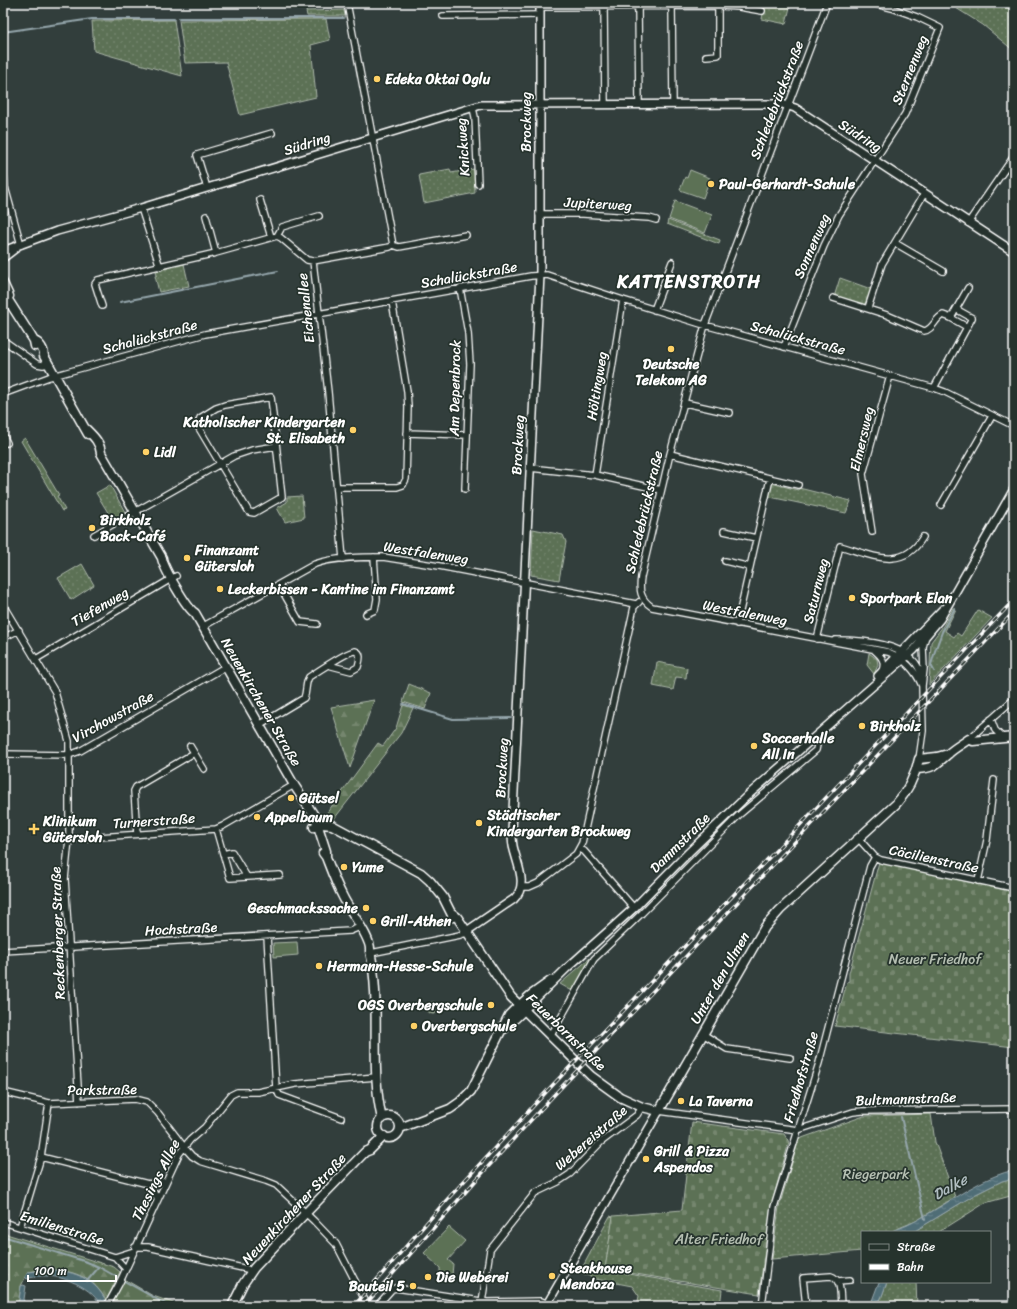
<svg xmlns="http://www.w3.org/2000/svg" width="1017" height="1309" viewBox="0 0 1017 1309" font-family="Sriracha,sans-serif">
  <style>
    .grass { fill: url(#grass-dots); stroke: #adb8aa }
    .forest { fill: url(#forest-firs); stroke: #adb8aa }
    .cemetery { fill: url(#cemetery-stones); stroke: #adb8aa }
    .garden { fill: #5b7155; stroke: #adb8aa }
    .water { fill: url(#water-ripples); stroke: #96a7ad }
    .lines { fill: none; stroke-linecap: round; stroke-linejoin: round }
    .stream { stroke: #96a7ad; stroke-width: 2 }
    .minor-casing { stroke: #fff; stroke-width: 8 }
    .tertiary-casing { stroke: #fff; stroke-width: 10 }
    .secondary-casing { stroke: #fff; stroke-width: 11 }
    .minor { stroke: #26332d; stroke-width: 5.5 }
    .tertiary { stroke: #26332d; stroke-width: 7 }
    .secondary { stroke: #26332d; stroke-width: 8 }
    .rail-casing { stroke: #fff; stroke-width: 3.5 }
    .rail { stroke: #26332d; stroke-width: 2; stroke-dasharray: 6; stroke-linecap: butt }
    .poi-dot { fill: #ffd166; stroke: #26332d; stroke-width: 1.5 }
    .labels { text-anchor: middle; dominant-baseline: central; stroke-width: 3.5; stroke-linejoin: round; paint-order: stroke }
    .street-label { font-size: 14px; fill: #fff; stroke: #26332d }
    .poi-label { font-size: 14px; font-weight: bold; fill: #fff; stroke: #26332d; text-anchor: start }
    .park-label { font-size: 14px; fill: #b5bfb2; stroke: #26332d }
    .water-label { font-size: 15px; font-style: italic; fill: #b0bdc1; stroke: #26332d }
    .district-label { font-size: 18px; font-weight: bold; letter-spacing: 1px; fill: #fff; stroke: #26332d }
  </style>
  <defs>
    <pattern id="grass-dots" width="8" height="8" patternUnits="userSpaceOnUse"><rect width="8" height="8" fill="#5b7155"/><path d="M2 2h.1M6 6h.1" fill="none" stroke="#74866e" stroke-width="1.8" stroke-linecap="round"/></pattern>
    <pattern id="forest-firs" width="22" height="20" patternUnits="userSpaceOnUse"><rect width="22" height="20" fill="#5b7155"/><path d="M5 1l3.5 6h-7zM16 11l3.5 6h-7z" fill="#74866e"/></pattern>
    <pattern id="cemetery-stones" width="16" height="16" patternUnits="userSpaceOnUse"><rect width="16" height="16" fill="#5b7155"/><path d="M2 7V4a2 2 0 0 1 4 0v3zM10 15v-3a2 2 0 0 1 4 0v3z" fill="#74866e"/></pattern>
    <pattern id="water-ripples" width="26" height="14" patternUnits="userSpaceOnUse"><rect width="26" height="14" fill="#506d76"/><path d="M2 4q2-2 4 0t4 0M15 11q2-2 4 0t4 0" fill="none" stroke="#6a838b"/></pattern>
  </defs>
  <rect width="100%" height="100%" fill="#323e3c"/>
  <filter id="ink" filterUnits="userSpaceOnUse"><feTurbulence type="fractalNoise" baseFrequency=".025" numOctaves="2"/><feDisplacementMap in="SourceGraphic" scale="8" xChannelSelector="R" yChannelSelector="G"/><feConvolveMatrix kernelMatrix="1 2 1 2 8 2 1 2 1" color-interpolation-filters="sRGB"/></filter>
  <g filter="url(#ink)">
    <path class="grass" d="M765 3H791L786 24 762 19Z
      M948 3H1014V51L983 25Z
      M344 10 345 16H307L306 11Z
      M326 19 330 40 311 45 316 97 240 115 226 62 185 63 179 20Z
      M174 20 182 76 94 51 92 21Z
      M450 169 451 173 474 169 475 193 424 203 419 175Z
      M184 264 189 286 159 292 155 276 157 275 156 271Z
      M840 278 871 289 865 304 862 305 834 297Z
      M25 438 59 495 57 496 65 510 62 511 21 441Z
      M771 483 798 490 799 488 851 501 846 513 770 497 769 494Z
      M110 485 125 512 112 519 96 493Z
      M302 496 304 518 285 522 277 508 287 502V497Z
      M533 529 563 535 566 542 559 580 531 575Z
      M82 564 94 585 71 600 58 578Z
      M953 608H955L956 609 945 631 954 637 957 633 961 636 978 610 992 618 929 685 931 642 943 626Z
      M869 653 877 659 878 665 874 674 867 665Z
      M657 662 687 668 686 678 676 677 673 690 653 686Z
      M427 1008a6 6 0 1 1 12 0a6 6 0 1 1-12 0Z
      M931 1114 935 1142 955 1197 916 1221 894 1230 892 1232H862V1251L772 1259 779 1207 799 1139 864 1116Z
      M1014 1178V1195L985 1203 939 1232H913L974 1195 1002 1181Z
      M610 1216 613 1217 605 1270 722 1290 720 1306H637L639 1296 632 1286 596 1279 580 1272Z
      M887 1282H916L917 1306H877L882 1296Z
      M452 1299 486 1305 485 1306H451Z"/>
    <path class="forest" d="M409 684 431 693 425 709 403 702Z
      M374 700 350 768 331 707Z
      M403 705 413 708 401 733 334 819 326 814 378 743 383 746 396 728Z
      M590 958 591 962 574 992 560 984Z
      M3 1233 114 1267 120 1272 106 1301C92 1271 58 1266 28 1272L21 1286 18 1306H3V1284L7 1274 3 1273Z
      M124 1279 153 1296 182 1306H111Z"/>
    <path class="cemetery" d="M879 862 1014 892V1047L835 1026 847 982 849 981V973Z
      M692 1122 784 1134 789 1142 771 1206 759 1294 605 1269 613 1216 682 1210Z"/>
    <path class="garden" d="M690 170 710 178 703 198 680 190 685 177 687 178Z
      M675 201 712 215 705 233 669 219Z
      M668 220 720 240 719 244 667 224Z
      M297 942 298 955 274 957 273 943Z
      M449 1227 465 1241 448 1260 453 1264 452 1275 440 1273V1268L424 1253Z"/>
    <path class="water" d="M1014 1170V1178L1002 1181 974 1195 913 1232H892L894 1230C912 1225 927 1214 943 1205 965 1191 988 1176 1014 1170Z
      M57 1270C79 1273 96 1281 106 1301L104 1306H97L98 1301C85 1282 49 1270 27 1279L25 1277 28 1272 37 1271Z
      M879 1282H887L882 1296 877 1306H870Z
      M23 1285 26 1286 23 1306H18L21 1286Z"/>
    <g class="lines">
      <path class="stream" d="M179 18H344
        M3 32 92 19H174
        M120 302 278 271
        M934 671 931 665 935 651 942 632 955 608
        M403 704 453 719 511 718
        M901 1117 925 1219
        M3 1236 87 1262 99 1267 169 1306
        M87 1281 99 1267"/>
      <g class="minor-casing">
        <path id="minor" d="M347 3 393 245
          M827 3 705 325 670 454 641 577C639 590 640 599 652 607L888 652C904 658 916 671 922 686
          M540 7 718 6 739 7 762 11
          M604 7 605 105
          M638 7 639 105
          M672 7 673 104
          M443 16 540 15
          M706 56 718 55V3
          M473 108 475 117 478 184
          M3 163 5 187 21 245
          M207 188 197 155 272 133
          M260 200 271 237
          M141 208 160 267
          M539 214H583L649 218 656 220
          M206 216 216 253
          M968 223 1014 156
          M277 236 282 227 319 216
          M895 243 943 271
          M393 245 399 247 466 235
          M313 261 328 392 343 559
          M460 288 468 333 470 364 465 489
          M833 298 887 315 924 331C933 330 935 318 943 315L951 318 967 327
          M102 306 95 284 98 280 216 253 277 236 281 238 307 260 313 261 390 247 393 245
          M868 308 882 264 924 194
          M654 310 672 262
          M951 318 968 288
          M3 340 37 364 43 365 48 364
          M784 347 824 246 839 215 905 114 940 28 917 17 892 8 872 3
          M934 388 972 318 956 309
          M3 394 49 377 205 334 531 276 547 275 623 300 701 324 934 388 945 392 1014 426
          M271 397 282 497 254 513 249 512 197 425 200 418 216 408 225 405Z
          M685 403 730 413
          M407 433 467 435
          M3 435 7 443
          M670 454 798 485
          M530 468 595 475 661 490
          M595 475 623 300
          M337 487H397L403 485 406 479 408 407 407 391 392 301
          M941 505 992 416
          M724 531 756 538
          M872 532 863 474 890 376
          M94 535 234 456 252 450 276 446
          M725 561 750 567
          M279 585 300 622 317 624
          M3 605 55 692 69 741V839L65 879 79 1102
          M366 614 375 610 377 599 374 557
          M737 624 770 479
          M202 627 315 564C333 557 364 557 383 557L439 566 636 604
          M3 638 19 630
          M817 639 840 546C872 555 902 572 923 537
          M835 640C858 640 897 642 913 660 918 665 920 670 922 676
          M874 650C881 656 886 661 882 671
          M36 659 176 576
          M991 719 995 730 1003 738
          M259 725 304 698C307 691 305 684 309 677 315 673 350 650 355 651 363 653 359 662 358 667L351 671 328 665
          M969 739 1014 699
          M190 746 204 769
          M3 754 69 755 80 751 225 667
          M919 759 923 731 922 686 924 669 923 647 925 639
          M216 829 230 878 280 875
          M137 834 134 791 136 787 194 753
          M858 838 875 857 881 860 1014 888
          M69 839 216 829 223 826 294 785
          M580 849 584 851 634 908
          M223 854 232 852 247 877
          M978 881 987 840 994 780
          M521 887H529L538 883 576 854 582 843 634 607 639 602
          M267 936 276 1088 279 1095 341 1118
          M3 951 350 931 360 927
          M371 953 460 935 464 933
          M703 1034 727 1049 790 1058
          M550 1037 594 959 642 913 739 815 816 750 817 745 814 738
          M3 1092 49 1103 135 1099 147 1102 158 1113 184 1147 192 1156 200 1161 266 1181 276 1185 292 1200 314 1221 336 1244 368 1306
          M659 1111 798 1130 853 1112 862 1111 1014 1109
          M41 1157 148 1184 166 1181
          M148 1184 158 1199
          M3 1222 115 1257 126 1269
          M20 1227 41 1157 49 1103
          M135 1247H148L247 1269 251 1272
          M115 1257 134 1251
          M838 1281 850 1280
          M482 1302 490 1250 535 1193 558 1182 570 1174 601 1142 637 1115 642 1107
          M107 1306 119 1284 179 1154 190 1140 205 1127 231 1095 237 1092H258L295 1084 376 1077
          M377 1306 392 1289 396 1288 487 1302 541 1301 548 1304
          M762 1306 774 1207 819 1063 870 866 875 857
          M806 1306 803 1278 831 1276C842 1279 840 1296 841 1306"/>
      </g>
      <g class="tertiary-casing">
        <path id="tertiary" d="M3 251 57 231 141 208 481 105 782 104 795 108 1014 252
          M3 258 16 248
          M878 676 943 609
          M464 933 514 899C528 886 518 866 514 850 512 844 512 837 512 831L540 275V3
          M519 1005 530 995 551 980
          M524 1010 567 968 634 908 689 852 747 796 914 650 940 619 1014 489
          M546 1306 659 1111"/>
      </g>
      <g class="secondary-casing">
        <path id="secondary" d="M3 283 9 296
          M3 292 31 336 34 341 35 346
          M34 341C40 343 44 350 44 356L88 434
          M86 429C93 436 100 442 101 453L162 558C163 567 187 609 195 613L294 785 315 817 326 851V857
          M917 769C934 768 935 765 948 754 954 748 962 744 969 739L973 741 1014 737
          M314 827 322 824 332 825 421 873 430 881 443 897 453 917
          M323 853 326 857C331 870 336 884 343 897 349 910 372 939 370 951 382 1006 369 1064 382 1119
          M452 913 457 917 511 997 591 1076 620 1097 642 1107 659 1111 765 927 780 910 896 804C908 791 915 776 919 759L937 757 948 754
          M504 1029 524 1010
          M378 1127a11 11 0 1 1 22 0a11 11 0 1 1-22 0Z
          M400 1128 450 1109 460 1102 471 1091 509 1015 519 1005
          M232 1306 243 1284 254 1268 298 1221 365 1152 370 1150 384 1136"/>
      </g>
      <use href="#minor" class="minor"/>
      <use href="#tertiary" class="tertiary"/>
      <use href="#secondary" class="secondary"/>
      <g class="rail-casing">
        <path id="rail" d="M354 1306 443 1204 548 1090 1014 600
          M364 1306 486 1169 553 1096 1014 612"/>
      </g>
      <use href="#rail" class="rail"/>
    </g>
  </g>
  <g class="poi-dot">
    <circle cx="377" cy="79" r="4"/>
    <circle cx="711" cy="184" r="4"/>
    <circle cx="671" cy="349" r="4"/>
    <circle cx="353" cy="430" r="4"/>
    <circle cx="146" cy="452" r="4"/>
    <circle cx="92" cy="528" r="4"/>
    <circle cx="187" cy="558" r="4"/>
    <circle cx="220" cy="589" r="4"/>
    <circle cx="852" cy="598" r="4"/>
    <circle cx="862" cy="726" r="4"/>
    <circle cx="754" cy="746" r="4"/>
    <circle cx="291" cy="798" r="4"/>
    <circle cx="257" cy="817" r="4"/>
    <circle cx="479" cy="823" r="4"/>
    <path d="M32 823h4v4h4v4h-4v4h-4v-4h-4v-4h4z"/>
    <circle cx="344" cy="867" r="4"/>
    <circle cx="366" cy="908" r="4"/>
    <circle cx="373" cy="921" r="4"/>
    <circle cx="319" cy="966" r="4"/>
    <circle cx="491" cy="1005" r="4"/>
    <circle cx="414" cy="1026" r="4"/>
    <circle cx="681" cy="1101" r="4"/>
    <circle cx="646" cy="1159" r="4"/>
    <circle cx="552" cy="1276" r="4"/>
    <circle cx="428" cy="1277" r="4"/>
    <circle cx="413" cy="1286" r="4"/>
  </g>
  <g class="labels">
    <g class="street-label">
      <text transform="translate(910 70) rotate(-68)">Sternenweg</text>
      <text transform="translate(777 100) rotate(-69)">Schledebrückstraße</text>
      <text transform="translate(526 122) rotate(-90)">Brockweg</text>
      <text transform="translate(860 136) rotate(33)">Südring</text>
      <text transform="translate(307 144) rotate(-17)">Südring</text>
      <text transform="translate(463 147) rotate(-94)">Knickweg</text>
      <text transform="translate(598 204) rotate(3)">Jupiterweg</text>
      <text transform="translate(812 246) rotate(-66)">Sonnenweg</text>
      <text transform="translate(469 275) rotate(-10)">Schalückstraße</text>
      <text transform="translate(306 308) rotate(-96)">Eichenallee</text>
      <text transform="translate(150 337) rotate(-15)">Schalückstraße</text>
      <text transform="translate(798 338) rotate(15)">Schalückstraße</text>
      <text transform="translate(597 386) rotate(-81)">Höltingweg</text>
      <text transform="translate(455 388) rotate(-89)">Am Depenbrock</text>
      <text transform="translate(862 439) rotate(-77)">Elmersweg</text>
      <text transform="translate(518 445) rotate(-87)">Brockweg</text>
      <text transform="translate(644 512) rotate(-77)">Schledebrückstraße</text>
      <text transform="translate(426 553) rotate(9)">Westfalenweg</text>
      <text transform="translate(816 591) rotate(-76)">Saturnweg</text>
      <text transform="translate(100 607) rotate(-30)">Tiefenweg</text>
      <text transform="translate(745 613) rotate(11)">Westfalenweg</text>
      <text transform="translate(261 702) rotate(60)">Neuenkirchener Straße</text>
      <text transform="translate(113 717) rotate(-29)">Virchowstraße</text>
      <text transform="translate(502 768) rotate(-87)">Brockweg</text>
      <text transform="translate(154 821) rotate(-4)">Turnerstraße</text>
      <text transform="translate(680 843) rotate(-45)">Dammstraße</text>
      <text transform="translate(934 859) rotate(12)">Cäcilienstraße</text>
      <text transform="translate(181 929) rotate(-3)">Hochstraße</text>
      <text transform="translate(58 933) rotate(-92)">Reckenberger Straße</text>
      <text transform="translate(720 978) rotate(-60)">Unter den Ulmen</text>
      <text transform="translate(566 1032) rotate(44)">Feuerbornstraße</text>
      <text transform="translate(801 1077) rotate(-74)">Friedhofstraße</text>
      <text transform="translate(102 1090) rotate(-1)">Parkstraße</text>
      <text transform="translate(906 1099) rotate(-2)">Bultmannstraße</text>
      <text transform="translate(591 1138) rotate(-41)">Webereistraße</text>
      <text transform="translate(156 1180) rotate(-63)">Thesings Allee</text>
      <text transform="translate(294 1209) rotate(-47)">Neuenkirchener Straße</text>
      <text transform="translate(62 1228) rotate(17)">Emilienstraße</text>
    </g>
    <g class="poi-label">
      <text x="385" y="79">Edeka Oktai Oglu</text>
      <text x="719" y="184">Paul-Gerhardt-Schule</text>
      <text x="671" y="364" text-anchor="middle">Deutsche<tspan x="671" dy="16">Telekom AG</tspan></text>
      <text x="345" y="422" text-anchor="end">Katholischer Kindergarten<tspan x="345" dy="16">St. Elisabeth</tspan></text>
      <text x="154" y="452">Lidl</text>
      <text x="100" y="520">Birkholz<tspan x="100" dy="16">Back-Café</tspan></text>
      <text x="195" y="550">Finanzamt<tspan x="195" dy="16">Gütersloh</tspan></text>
      <text x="228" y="589">Leckerbissen - Kantine im Finanzamt</text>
      <text x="860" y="598">Sportpark Elan</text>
      <text x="870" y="726">Birkholz</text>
      <text x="762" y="738">Soccerhalle<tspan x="762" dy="16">All In</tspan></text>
      <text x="299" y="798">Gütsel</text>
      <text x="487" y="815">Städtischer<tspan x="487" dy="16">Kindergarten Brockweg</tspan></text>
      <text x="265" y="817">Appelbaum</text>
      <text x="43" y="821">Klinikum<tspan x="43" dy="16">Gütersloh</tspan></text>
      <text x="352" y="867">Yume</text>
      <text x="358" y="908" text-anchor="end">Geschmackssache</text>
      <text x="381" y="921">Grill-Athen</text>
      <text x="327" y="966">Hermann-Hesse-Schule</text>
      <text x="483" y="1005" text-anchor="end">OGS Overbergschule</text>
      <text x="422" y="1026">Overbergschule</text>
      <text x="689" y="1101">La Taverna</text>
      <text x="654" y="1151">Grill &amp; Pizza<tspan x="654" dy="16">Aspendos</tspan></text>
      <text x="560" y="1268">Steakhouse<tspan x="560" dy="16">Mendoza</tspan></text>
      <text x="436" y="1277">Die Weberei</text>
      <text x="405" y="1286" text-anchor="end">Bauteil 5</text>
    </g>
    <g class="park-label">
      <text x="935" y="959">Neuer Friedhof</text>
      <text x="876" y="1174">Riegerpark</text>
      <text x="719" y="1239">Alter Friedhof</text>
    </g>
    <g class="water-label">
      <text transform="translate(950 1187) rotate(-29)">Dalke</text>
    </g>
    <g class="district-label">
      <text x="689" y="282">KATTENSTROTH</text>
    </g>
  </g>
  <rect width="1017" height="1309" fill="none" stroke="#26332d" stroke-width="16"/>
  <rect x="8" y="8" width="1001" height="1293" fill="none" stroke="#fff" stroke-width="1.5" filter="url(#ink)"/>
  <rect x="861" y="1231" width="130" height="52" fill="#26332d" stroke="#7d8581"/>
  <rect x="869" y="1244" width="20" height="6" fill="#26332d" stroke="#7d8581"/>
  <text x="897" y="1251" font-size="12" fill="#ffffff">Straße</text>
  <rect x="869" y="1264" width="20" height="6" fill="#ffffff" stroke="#7d8581"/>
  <text x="897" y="1271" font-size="12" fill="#ffffff">Bahn</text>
  <path d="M28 1275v6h88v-6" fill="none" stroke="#ffffff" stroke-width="2"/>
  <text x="34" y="1275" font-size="12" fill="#ffffff" stroke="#26332d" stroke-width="3" paint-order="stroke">100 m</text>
</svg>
